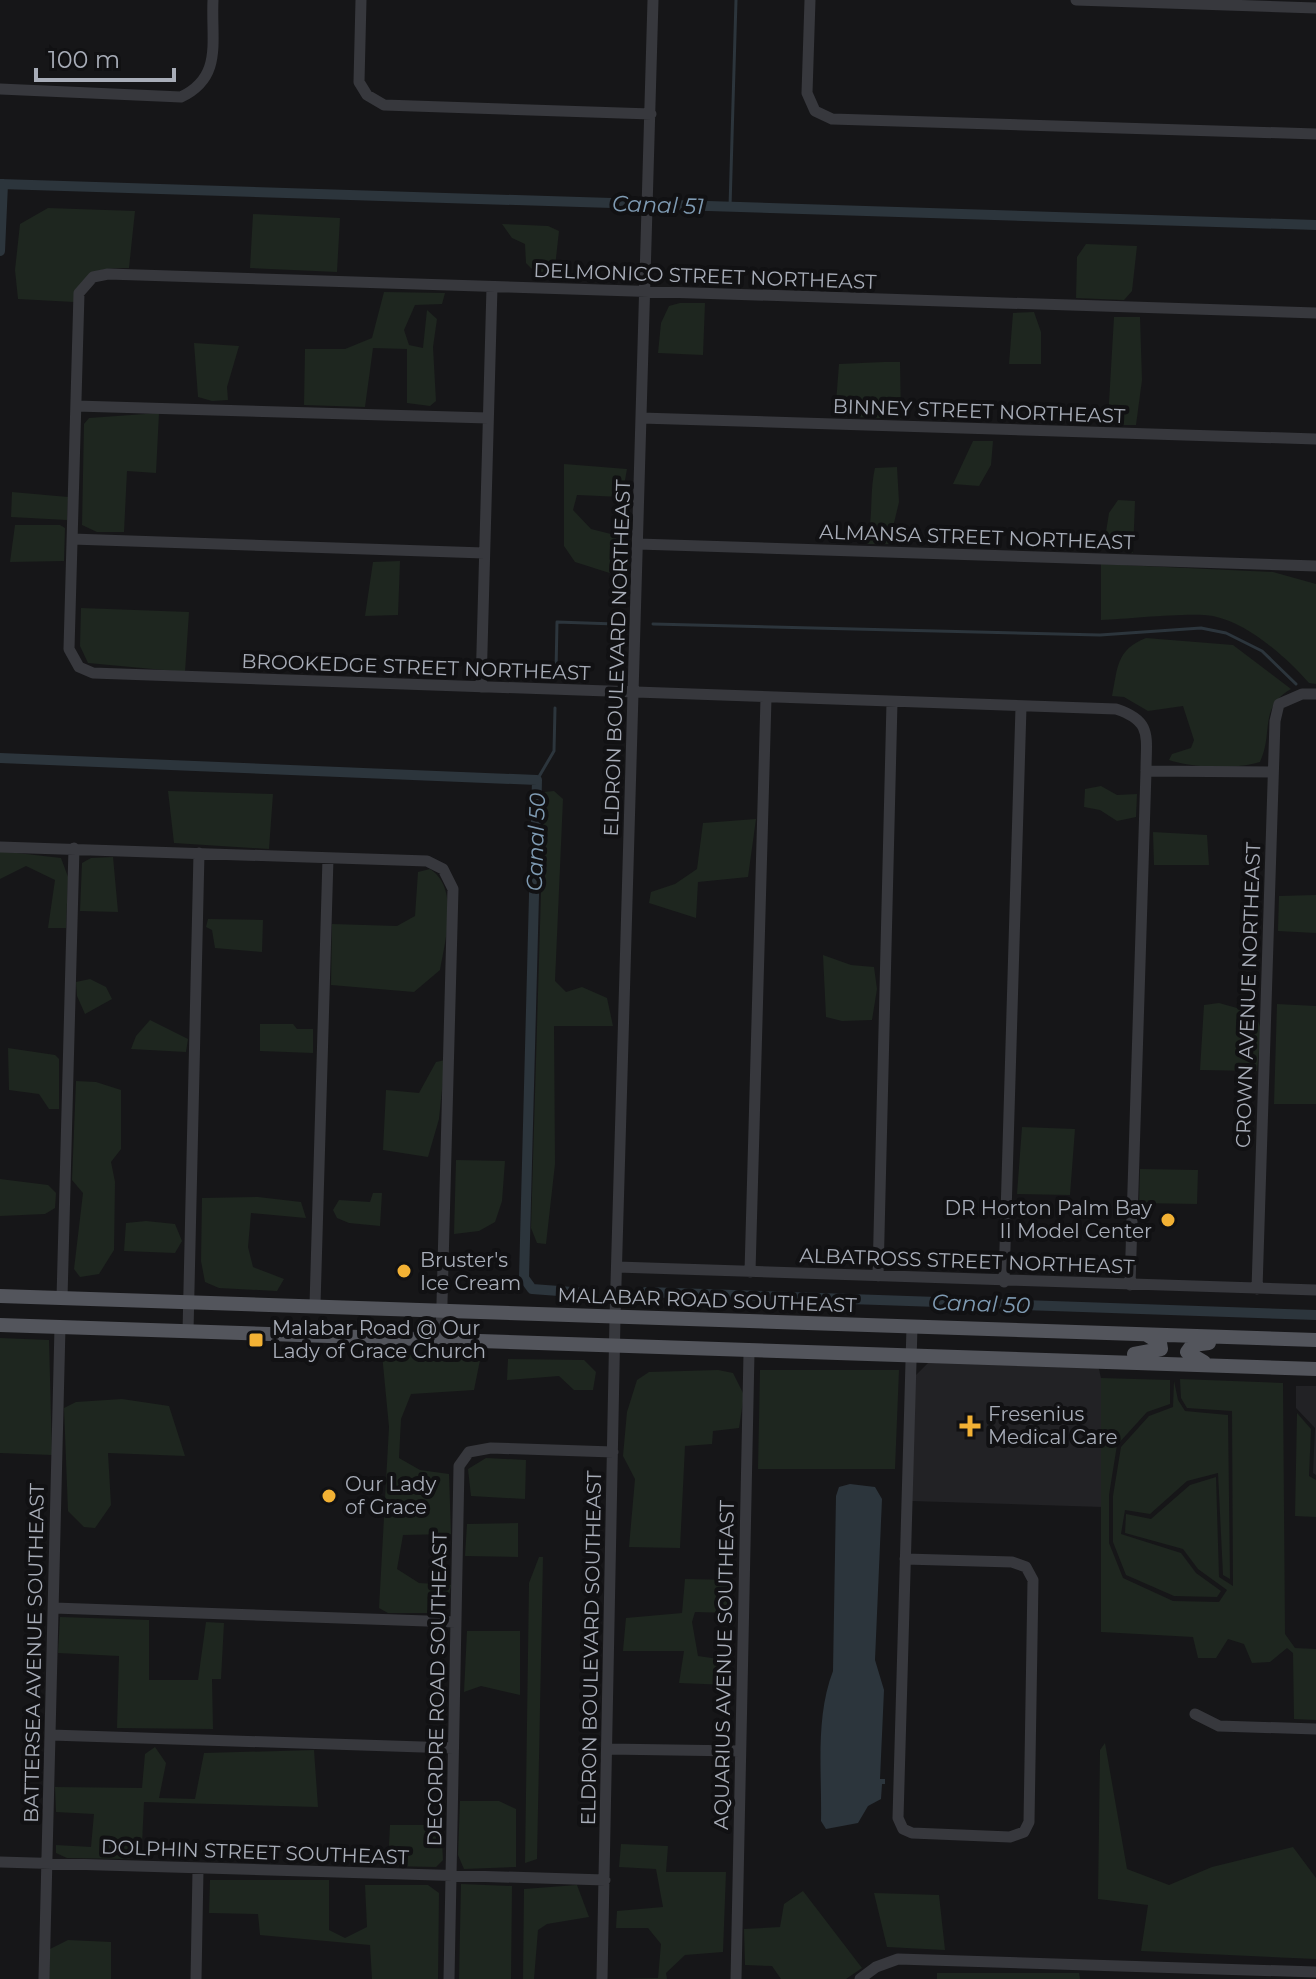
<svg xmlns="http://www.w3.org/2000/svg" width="1316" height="1979" viewBox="0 0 1316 1979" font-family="Montserrat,sans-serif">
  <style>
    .built { fill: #222225 }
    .green { fill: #1e261f }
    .water { fill: #2c353c }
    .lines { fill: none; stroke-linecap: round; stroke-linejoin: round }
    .stream { stroke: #2c353c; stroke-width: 3 }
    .canal { stroke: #2c353c; stroke-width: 10 }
    .minor { stroke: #37383d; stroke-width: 11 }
    .major { stroke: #53555c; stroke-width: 14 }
    .poi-dot { fill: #f2b134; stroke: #111113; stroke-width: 3 }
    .labels { text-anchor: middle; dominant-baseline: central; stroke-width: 8; stroke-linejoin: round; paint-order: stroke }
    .street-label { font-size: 20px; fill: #a8adb8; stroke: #111113 }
    .poi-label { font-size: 20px; fill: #a8adb8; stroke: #111113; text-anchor: start }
    .water-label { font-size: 22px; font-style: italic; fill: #7f9bb3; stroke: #111113 }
  </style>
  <rect width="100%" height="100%" fill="#161618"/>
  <path class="built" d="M929 1362 1098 1365 1101 1378 1103 1507 911 1501 914 1377Z
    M1296 1386H1316V1475L1313 1473 1315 1428 1296 1408Z"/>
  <path class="green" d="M48 208 135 211 129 268C96 268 86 270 74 302L18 299 15 270 20 224Z
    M253 214 340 218 337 272 250 268Z
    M502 224 548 226 559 231 554 276 536 273 526 263 525 244 512 238Z
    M1086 244 1137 246 1132 291 1124 300 1076 298 1077 257Z
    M384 292 445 293 442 304 415 305 404 330 409 345 423 348 427 310 437 319 433 347 436 401 430 406 407 403V349L373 348 365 407 304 405 305 349H345L372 338Z
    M680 303H705L703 355 658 353 661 323 669 306Z
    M1034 312 1041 332V364H1009L1013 313Z
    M1114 317H1140L1142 380 1136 425H1121L1108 420Z
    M194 343 239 346 227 387 228 400 212 401 198 397Z
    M884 362H900L901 419 835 416 839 364Z
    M159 413 156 473 127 471 124 532H97L82 525 84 424 89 418Z
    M973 441H993L991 465 979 486 953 484Z
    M564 464 627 469 622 497 577 495 573 510 591 529 623 537 616 575 575 562 564 546Z
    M897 467 899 502 889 544H866C874 518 869 494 875 468Z
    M12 492 68 497 67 520 11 517Z
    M1118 500 1135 501 1133 553 1104 545 1109 513Z
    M15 525H60L65 528 64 561 10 562Z
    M400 561 398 615 365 616 373 562Z
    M1101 564 1273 572 1316 584V684L1309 683C1286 657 1248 623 1213 616 1190 612 1129 619 1101 620Z
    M81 608 189 612 185 672 88 663 80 646Z
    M1146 638 1233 645 1291 689C1258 708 1274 732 1260 762 1233 770 1195 768 1169 760L1172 754 1191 748 1194 740 1183 706 1148 711 1124 697 1112 696C1118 667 1116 650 1146 638Z
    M1101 786 1117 795 1137 794 1136 817 1117 821 1100 810 1084 807 1085 789Z
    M168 791 273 794 269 849 174 843Z
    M554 791 563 799 555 981 566 992 582 987 607 998 613 1026H554L555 1164 546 1244 537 1243 531 1228 544 792Z
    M756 819 748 877 698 882 696 918 649 903 651 892 675 884 697 869 703 823Z
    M1153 832 1207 835 1209 865H1154Z
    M0 851 61 858 68 877 66 928H48L55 880 26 866 0 879Z
    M113 857 118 912 80 911 82 863 91 858Z
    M430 869C460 888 445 941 440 970L414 992 331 985 332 924 397 926 415 916 418 872Z
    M1316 895V933L1278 931 1279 896Z
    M208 919 263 920 262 952 215 948 212 930 206 927Z
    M823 955 851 965 874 967 877 989 872 1020 842 1021 826 1017Z
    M90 979 106 987 112 999 85 1014 77 996 76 982Z
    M1219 1003 1255 1013 1261 1029 1257 1071 1200 1070 1204 1005Z
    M1277 1004 1316 1006V1104H1274Z
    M150 1020 188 1039 186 1052 131 1049 136 1036Z
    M260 1024H293L297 1029H313V1053L260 1051Z
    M8 1048 55 1055 59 1059V1109H49L39 1094 9 1090Z
    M445 1060 439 1119 428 1157 383 1150 386 1090 419 1093 436 1062Z
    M76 1081 96 1082 121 1090V1149L111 1162 115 1182 114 1250 99 1274 80 1277 74 1269 83 1193 72 1180Z
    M1022 1127 1075 1129 1070 1195 1017 1194Z
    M456 1160 505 1161 502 1201 495 1222 479 1231 454 1234Z
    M1140 1169 1198 1170 1197 1204 1139 1203Z
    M0 1179 48 1185 56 1193 55 1208 45 1214 0 1216Z
    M373 1193H382L380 1226 349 1223 337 1218 333 1210 339 1200 370 1202Z
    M258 1197 301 1202 306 1218 251 1213 248 1247 253 1267 284 1279 277 1291 219 1288 205 1282 201 1261 202 1198Z
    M146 1221 175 1224 182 1241 175 1253 124 1251 126 1223Z
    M0 1338 49 1340 52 1455 0 1453Z
    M382 1354 481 1355 474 1390 411 1394 401 1419 399 1458 420 1470 449 1474 451 1534 403 1535 397 1569 419 1583 451 1585 447 1606 440 1613H388L379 1608 389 1427Z
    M508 1359 584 1360 596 1372 593 1390H574L559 1376 507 1380Z
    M718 1370 733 1373 744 1395 739 1428 713 1431 712 1444 685 1446 680 1548 629 1547 635 1479 623 1456 627 1412 637 1380 649 1372Z
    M760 1370H899L895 1469H758Z
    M1101 1378 1170 1380V1404L1147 1412 1117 1445 1109 1495V1543L1123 1578 1173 1601 1219 1602 1227 1590 1198 1569 1183 1549 1125 1533 1126 1514 1151 1519 1190 1485 1216 1477 1219 1577 1233 1586 1232 1411 1187 1408 1181 1398 1180 1379 1283 1383 1285 1634 1295 1648 1316 1649V1720L1294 1719 1293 1653 1287 1648 1270 1662 1252 1663 1244 1644 1228 1639 1216 1658H1198L1193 1637 1101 1632Z
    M1174 1381 1178 1400 1185 1411 1228 1415 1230 1579 1223 1575 1218 1473 1187 1481 1150 1514 1125 1510 1121 1534 1181 1553 1196 1573 1221 1591 1217 1597 1174 1596 1126 1575 1113 1542V1496L1121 1447 1149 1416 1173 1407Z
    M122 1399 169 1406 185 1456 108 1453 111 1505 95 1528 84 1527 68 1511 64 1408 76 1402Z
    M1297 1413 1311 1429 1309 1476 1316 1480V1517L1295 1516Z
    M486 1458 526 1460 525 1499 471 1496 468 1469Z
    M518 1523V1557L465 1556 467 1524Z
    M539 1557H543L537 1859 525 1863 529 1583Z
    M685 1579 732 1580 731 1613 695 1612 692 1622 698 1656 732 1661 728 1685 679 1683 684 1651H623L626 1618 682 1613Z
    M60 1617 149 1620V1680H198L206 1622 224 1623 221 1679H212L213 1729 117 1728 119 1656 58 1653Z
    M467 1631H520V1695L481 1686 464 1692Z
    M1105 1743 1127 1869 1169 1885 1212 1867 1293 1847 1316 1878V1959L1141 1951 1148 1905 1098 1899 1100 1750Z
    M155 1747 166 1763 159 1798 195 1799 204 1753 314 1750 318 1807 144 1802 142 1844 129 1859 67 1858 56 1853V1845L91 1847 94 1814 56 1812 55 1787 142 1788 145 1754Z
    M460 1801H499L516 1809V1867L464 1869 458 1855Z
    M390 1825H441L443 1860 436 1867 388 1866Z
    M621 1844 668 1846 666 1872H726L723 1952 685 1955 666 1973 667 1979H620L658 1978 661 1944 648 1928H616L617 1911 663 1907 656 1869 619 1867Z
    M210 1880H329V1930L345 1938 367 1927 365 1885H428L439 1893 438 1979H372L370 1945 260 1935 258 1914 209 1913Z
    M461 1884 512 1886 511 1979H459Z
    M577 1885 589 1917 547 1924 538 1930 534 1979H523L524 1889Z
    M803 1891 862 1968 846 1979H781L772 1966 745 1965 744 1929 780 1927 784 1904Z
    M874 1893 939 1895 945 1950 887 1947Z
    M68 1940 111 1942V1979H49L50 1949Z
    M937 1973H1079L1080 1979H937Z"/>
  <path class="water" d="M850 1484 875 1487 882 1499 875 1660 884 1690 880 1779H885V1784H882L881 1799 868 1806 858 1823 826 1829 821 1821C822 1772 815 1718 833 1671L836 1496 839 1487Z"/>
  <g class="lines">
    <path class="stream" d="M730 207 736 0
      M653 624 1100 635 1201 628 1226 633 1262 651 1296 684
      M556 671 557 622 615 624
      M537 780 554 751 555 708"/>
    <path class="canal" d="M0 184 1316 225
      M0 251 3 184
      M0 758 537 780 524 1278 532 1289 586 1293
      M646 1292 1316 1315"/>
    <path class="minor" d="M361 0 359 82 367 95 384 105 651 114
      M810 0 807 93 815 111 832 119 1316 134
      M1076 0 1316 8
      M0 89 181 97C223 77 211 42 213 0
      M76 406 488 418
      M641 418 1316 439
      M72 539 484 553
      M638 544 1316 566
      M481 687 492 287
      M1146 771 1272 772
      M0 847 427 861 443 869 453 889 441 1340
      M617 1267 1316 1290
      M750 1272 766 698
      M878 1276 892 702
      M1004 1282 1021 707
      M1130 1285 1146 771C1146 737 1153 721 1116 709L93 673 79 667 69 649 79 293 93 277 108 274 1316 313
      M1257 1289 1275 721 1279 704 1302 694H1316
      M62 1298 74 848
      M315 1305 328 858
      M188 1332 199 853
      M905 1559 1012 1562 1026 1567 1033 1580 1029 1822 1024 1832 1010 1837 912 1833 903 1829 898 1818 912 1327
      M54 1608 455 1622
      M1195 1714 1219 1726 1316 1729
      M51 1735 453 1748
      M607 1749 740 1751
      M0 1862 605 1880
      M44 1979 60 1327
      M196 1979 198 1870
      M449 1979 459 1466 469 1452 491 1448 613 1452
      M602 1979 615 1318 653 0
      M736 1979 749 1353
      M860 1979 876 1967 898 1959 1316 1972"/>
    <path class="major" d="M0 1296 1316 1340
      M0 1325 1316 1369
      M1134 1354 1161 1349 1160 1343 1147 1335
      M1204 1362 1187 1352 1192 1345 1209 1343"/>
  </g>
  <g class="poi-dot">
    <circle cx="1168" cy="1220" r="8"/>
    <circle cx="404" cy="1271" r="8"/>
    <rect x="248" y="1332" width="16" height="16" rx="4"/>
    <path d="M966 1414h8v8h8v8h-8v8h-8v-8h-8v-8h8z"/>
    <circle cx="329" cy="1496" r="8"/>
  </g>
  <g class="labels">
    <g class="street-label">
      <text transform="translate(705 276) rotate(2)">DELMONICO STREET NORTHEAST</text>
      <text transform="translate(979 411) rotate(2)">BINNEY STREET NORTHEAST</text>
      <text transform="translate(977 537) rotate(2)">ALMANSA STREET NORTHEAST</text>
      <text transform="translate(617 658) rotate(-88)">ELDRON BOULEVARD NORTHEAST</text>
      <text transform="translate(416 667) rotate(2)">BROOKEDGE STREET NORTHEAST</text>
      <text transform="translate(1248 995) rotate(-88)">CROWN AVENUE NORTHEAST</text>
      <text transform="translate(967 1261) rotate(2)">ALBATROSS STREET NORTHEAST</text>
      <text transform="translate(707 1300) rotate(2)">MALABAR ROAD SOUTHEAST</text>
      <text transform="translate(591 1648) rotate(-89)">ELDRON BOULEVARD SOUTHEAST</text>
      <text transform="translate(34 1653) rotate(-89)">BATTERSEA AVENUE SOUTHEAST</text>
      <text transform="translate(724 1665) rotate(-89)">AQUARIUS AVENUE SOUTHEAST</text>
      <text transform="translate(437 1689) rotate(-89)">DECORDRE ROAD SOUTHEAST</text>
      <text transform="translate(255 1852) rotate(2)">DOLPHIN STREET SOUTHEAST</text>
    </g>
    <g class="poi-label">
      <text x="1152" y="1208" text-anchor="end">DR Horton Palm Bay<tspan x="1152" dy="23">II Model Center</tspan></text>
      <text x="420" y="1260">Bruster's<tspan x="420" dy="23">Ice Cream</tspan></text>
      <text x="272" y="1328">Malabar Road @ Our<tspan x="272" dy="23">Lady of Grace Church</tspan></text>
      <text x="988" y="1414">Fresenius<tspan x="988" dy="23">Medical Care</tspan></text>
      <text x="345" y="1484">Our Lady<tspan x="345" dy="23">of Grace</tspan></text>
    </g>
    <g class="water-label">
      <text transform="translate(658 205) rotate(2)">Canal 51</text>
      <text transform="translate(536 842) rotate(-88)">Canal 50</text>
      <text transform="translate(981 1304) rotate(2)">Canal 50</text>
    </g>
  </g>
  <path d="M36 68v12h138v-12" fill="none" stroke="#a8adb8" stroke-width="4"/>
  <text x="48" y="68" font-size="24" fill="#a8adb8" stroke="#111113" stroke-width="6" paint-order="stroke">100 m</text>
</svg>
